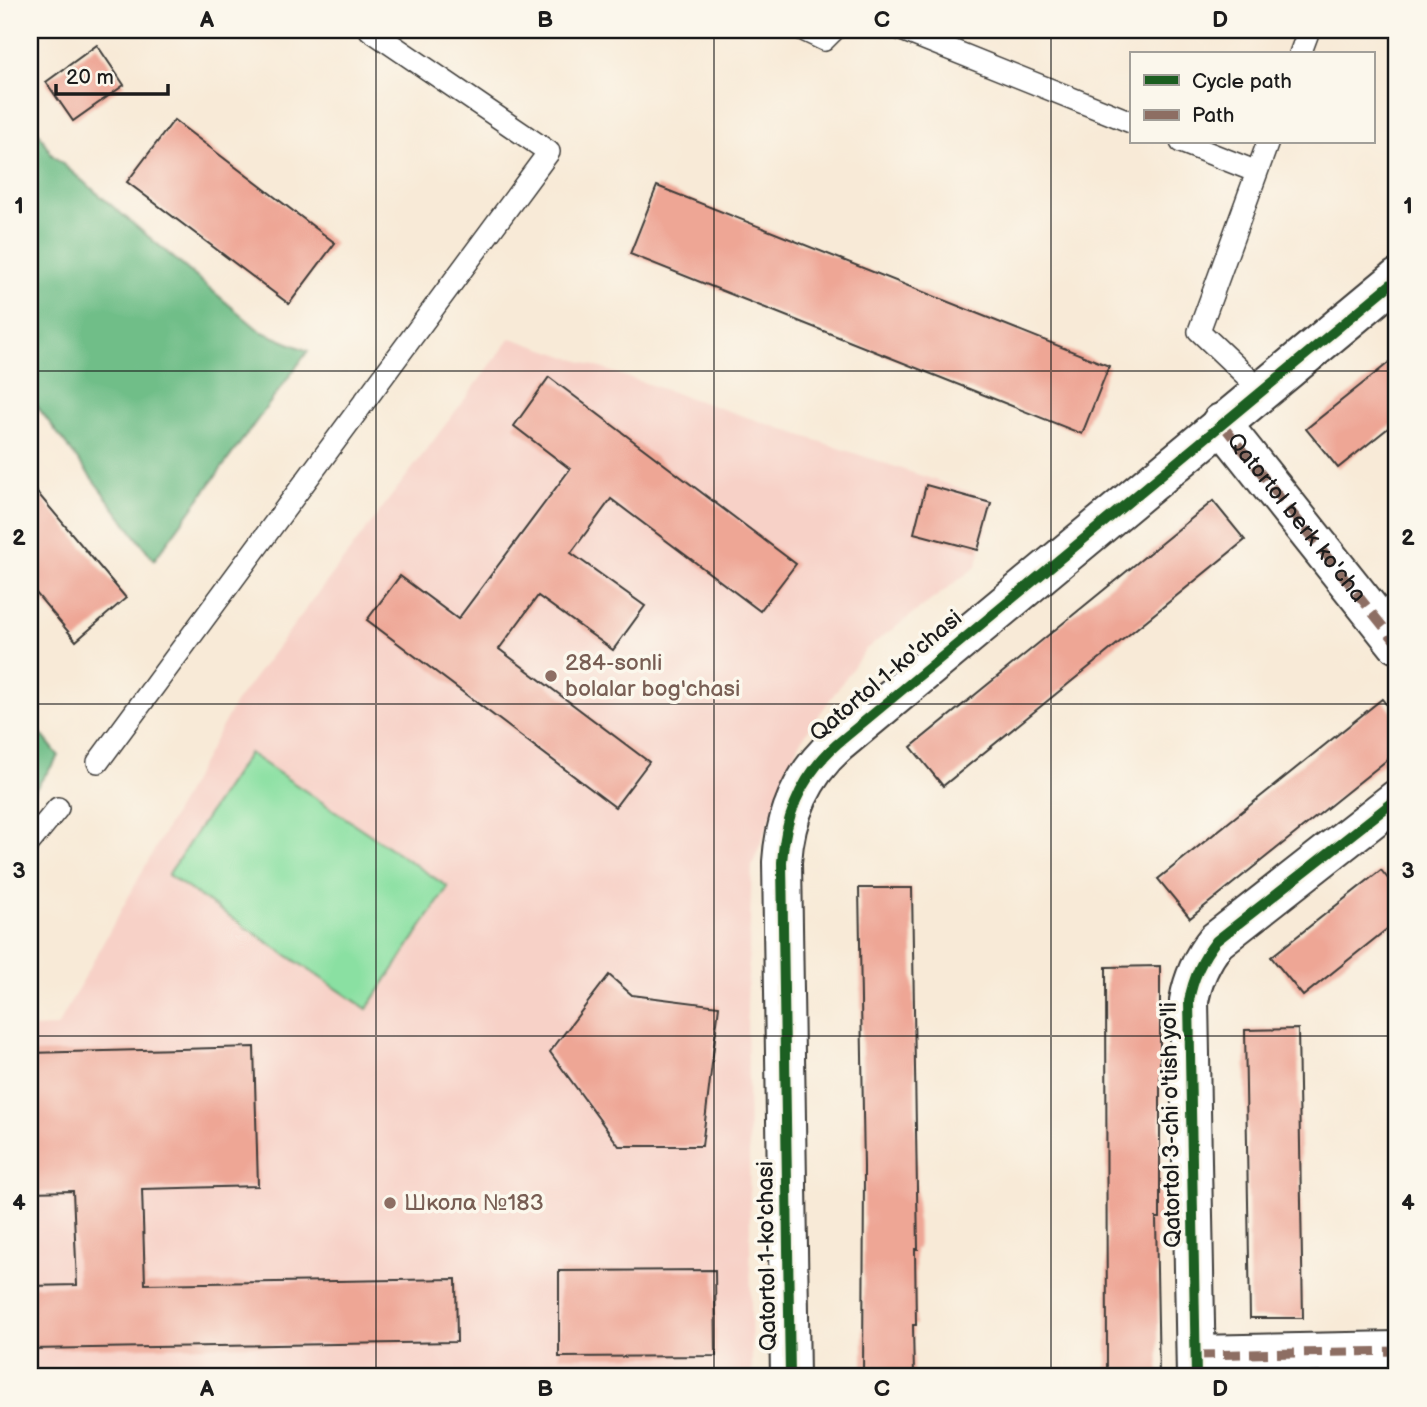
<svg xmlns="http://www.w3.org/2000/svg" width="1427" height="1407" viewBox="0 0 1427 1407" font-family="'Balsamiq Sans',sans-serif">
  <style>
    .built { fill: #f7d1c7 }
    .green { fill: #8ae0a2; stroke: #537e5f; stroke-width: 2 }
    .forest { fill: #6fbe88; stroke: #466d52; stroke-width: 2 }
    .building { fill: #eea695 }
    .lines { fill: none; stroke-linecap: round; stroke-linejoin: round }
    .lane-casing { stroke: #3d3b38; stroke-width: 24 }
    .street-casing { stroke: #3d3b38; stroke-width: 42 }
    .lane { stroke: #fff; stroke-width: 21 }
    .street { stroke: #fff; stroke-width: 38 }
    .quiet { stroke: #8d6e63; stroke-width: 9; stroke-dasharray: 18 9; stroke-linecap: butt }
    .cycleway-casing { stroke: #fbf7ec; stroke-width: 15 }
    .cycleway { stroke: #1b5e20; stroke-width: 10 }
    .grid { fill: none; stroke: #1c1c1c; stroke-width: 2; stroke-opacity: 0.55 }
    .education-dot { fill: #8d6e63; stroke: #fbf7ec; stroke-width: 2.5 }
    .labels { text-anchor: middle; dominant-baseline: central; stroke-width: 7; stroke-linejoin: round; paint-order: stroke }
    .street-label { font-size: 23px; fill: #1c1c1c; stroke: #fbf7ec }
    .education-label { font-size: 23px; fill: #785e54; stroke: #fbf7ec; text-anchor: start }
    .neatline { fill: none; stroke: #1c1c1c; stroke-width: 2.5 }
    .grid-label { font-size: 23px; text-anchor: middle; font-weight: bold; fill: #1c1c1c }
  </style>
  <rect width="100%" height="100%" fill="#fbf7ec"/>
  <filter id="ink" filterUnits="userSpaceOnUse"><feTurbulence type="fractalNoise" baseFrequency=".0143" numOctaves="2"/><feDisplacementMap in="SourceGraphic" scale="14" xChannelSelector="R" yChannelSelector="G"/><feConvolveMatrix kernelMatrix="1 2 1 2 8 2 1 2 1" color-interpolation-filters="sRGB"/></filter>
  <filter id="wash" filterUnits="userSpaceOnUse"><feTurbulence type="fractalNoise" baseFrequency=".00686" numOctaves="4" result="noise"/><feDisplacementMap in="SourceGraphic" scale="28" xChannelSelector="R" yChannelSelector="G"/><feGaussianBlur stdDeviation="1.57" result="paint"/><feColorMatrix in="noise" values="0 0 0 0 0 0 0 0 0 0 0 0 0 0 0 0 0 1.4 0 .05"/><feComposite in="paint" operator="in"/></filter>
  <g filter="url(#wash)">
    <rect width="100%" height="100%" fill="#f8ead7"/>
    <path class="built" d="M511 338 994 500 976 567 866 649 799 743 752 866 747 1006 752 1377H30V1028L57 1027 235 703Z"/>
    <path class="green" d="M249 753 448 887 367 1009 168 875Z"/>
    <path class="forest" d="M30 118 52 155 260 331 308 351 154 560 30 397Z
      M30 720 59 756 30 796Z"/>
    <g id="blocks">
      <path class="building" d="M97 45 124 85 73 121 46 82Z
        M174 120 335 243 289 304 127 182Z
        M657 186 1109 366 1082 434 630 254Z
        M1397 356V421L1338 468 1306 429Z
        M549 377 796 564 760 611 611 499 571 553 645 606 613 650 538 596 499 649 649 762 615 807 367 620 400 576 458 619 570 469 514 426Z
        M30 484 126 598 76 641 30 586Z
        M926 485 991 503 978 550 914 533Z
        M1213 501 1245 540 943 786 911 747Z
        M1382 699 1397 718V752L1190 918 1158 879Z
        M1381 870 1397 890V921L1303 996 1271 957Z
        M859 888H912L918 1249H915L916 1325H913L914 1377H863L864 1167Z
        M1160 966V1218H1156L1159 1377H1107L1106 967Z
        M609 975 632 995 719 1006 702 1146H619L550 1052Z
        M1298 1029 1303 1318H1250L1245 1030Z
        M254 1047 258 1186 142 1189 145 1284 456 1279 457 1342 30 1349V1286L77 1285 73 1191 30 1192V1053Z
        M715 1270 716 1356 559 1357V1271Z"/>
    </g>
  </g>
  <g filter="url(#ink)">
    <use href="#blocks" fill-opacity="0" stroke="#3d3b38" stroke-width="2"/>
    <g class="lines">
      <g class="lane-casing">
        <path id="lane" d="M803 30 824 40 834 30
          M902 30 1131 122
          M1300 54 1309 30
          M1181 142 1257 172
          M1261 390 1199 331 1268 142
          M98 762 549 152 370 30
          M30 842 58 808"/>
      </g>
      <g class="street-casing">
        <g id="street">
          <path id="s1" d="M1221 423 1397 644"/>
          <path d="M1196 1355 1397 1351"/>
          <path d="M790 1377 782 862C785 816 802 775 837 744L1397 279"/>
          <path d="M1196 1377 1189 1001C1193 978 1201 960 1216 941L1397 799"/>
        </g>
      </g>
      <use href="#lane" class="lane"/>
      <use href="#street" class="street"/>
      <path class="quiet" d="M1221 423 1397 644
        M1196 1355 1397 1351"/>
      <g class="cycleway-casing">
        <path id="cycleway" d="M790 1377 782 862C785 816 802 775 837 744L1397 279
          M1196 1377 1189 1001C1193 978 1201 960 1216 941L1397 799"/>
      </g>
      <use href="#cycleway" class="cycleway"/>
    </g>
  </g>
  <path class="grid" d="M376 30V1377M714 30V1377M1051 30V1377M30 371H1397M30 704H1397M30 1036H1397"/>
  <g class="education-dot">
    <circle cx="551" cy="676" r="7"/>
    <circle cx="390" cy="1203" r="7"/>
  </g>
  <g class="labels">
    <g class="street-label">
      <text stroke="none"><textPath href="#s1" startOffset="121">Qatortol berk ko'cha</textPath></text>
      <text transform="translate(886 676) rotate(-40)">Qatortol 1-ko'chasi</text>
      <text transform="translate(1171 1125) rotate(-91)">Qatortol 3-chi o'tish yo'li</text>
      <text transform="translate(767 1256) rotate(-91)">Qatortol 1-ko'chasi</text>
    </g>
    <g class="education-label">
      <text x="565" y="663">284-sonli<tspan x="565" dy="26">bolalar bog'chasi</tspan></text>
      <text x="404" y="1203">Школа №183</text>
    </g>
  </g>
  <rect width="1427" height="1407" fill="none" stroke="#fbf7ec" stroke-width="77"/>
  <rect x="1130" y="52" width="245" height="91" fill="#fbf7ec" stroke="#a29f99" stroke-width="2"/>
  <rect x="1144" y="75" width="35" height="10" fill="#1b5e20" stroke="#a29f99" stroke-width="2"/>
  <text x="1192" y="88" font-size="21" fill="#1c1c1c">Cycle path</text>
  <rect x="1144" y="110" width="35" height="10" fill="#8d6e63" stroke="#a29f99" stroke-width="2"/>
  <text x="1192" y="122" font-size="21" fill="#1c1c1c">Path</text>
  <path d="M56 84v10h112v-10" fill="none" stroke="#1c1c1c" stroke-width="3.5"/>
  <text x="66" y="84" font-size="21" fill="#1c1c1c" stroke="#fbf7ec" stroke-width="5" paint-order="stroke">20 m</text>
  <rect x="38" y="38" width="1350" height="1330" class="neatline"/>
  <g class="grid-label">
    <text x="207" y="27">A</text>
    <text x="545" y="27">B</text>
    <text x="882" y="27">C</text>
    <text x="1220" y="27">D</text>
    <text x="19" y="213">1</text>
    <text x="1408" y="213">1</text>
    <text x="19" y="545">2</text>
    <text x="1408" y="545">2</text>
    <text x="19" y="878">3</text>
    <text x="1408" y="878">3</text>
    <text x="19" y="1210">4</text>
    <text x="1408" y="1210">4</text>
    <text x="207" y="1396">A</text>
    <text x="545" y="1396">B</text>
    <text x="882" y="1396">C</text>
    <text x="1220" y="1396">D</text>
  </g>
</svg>
